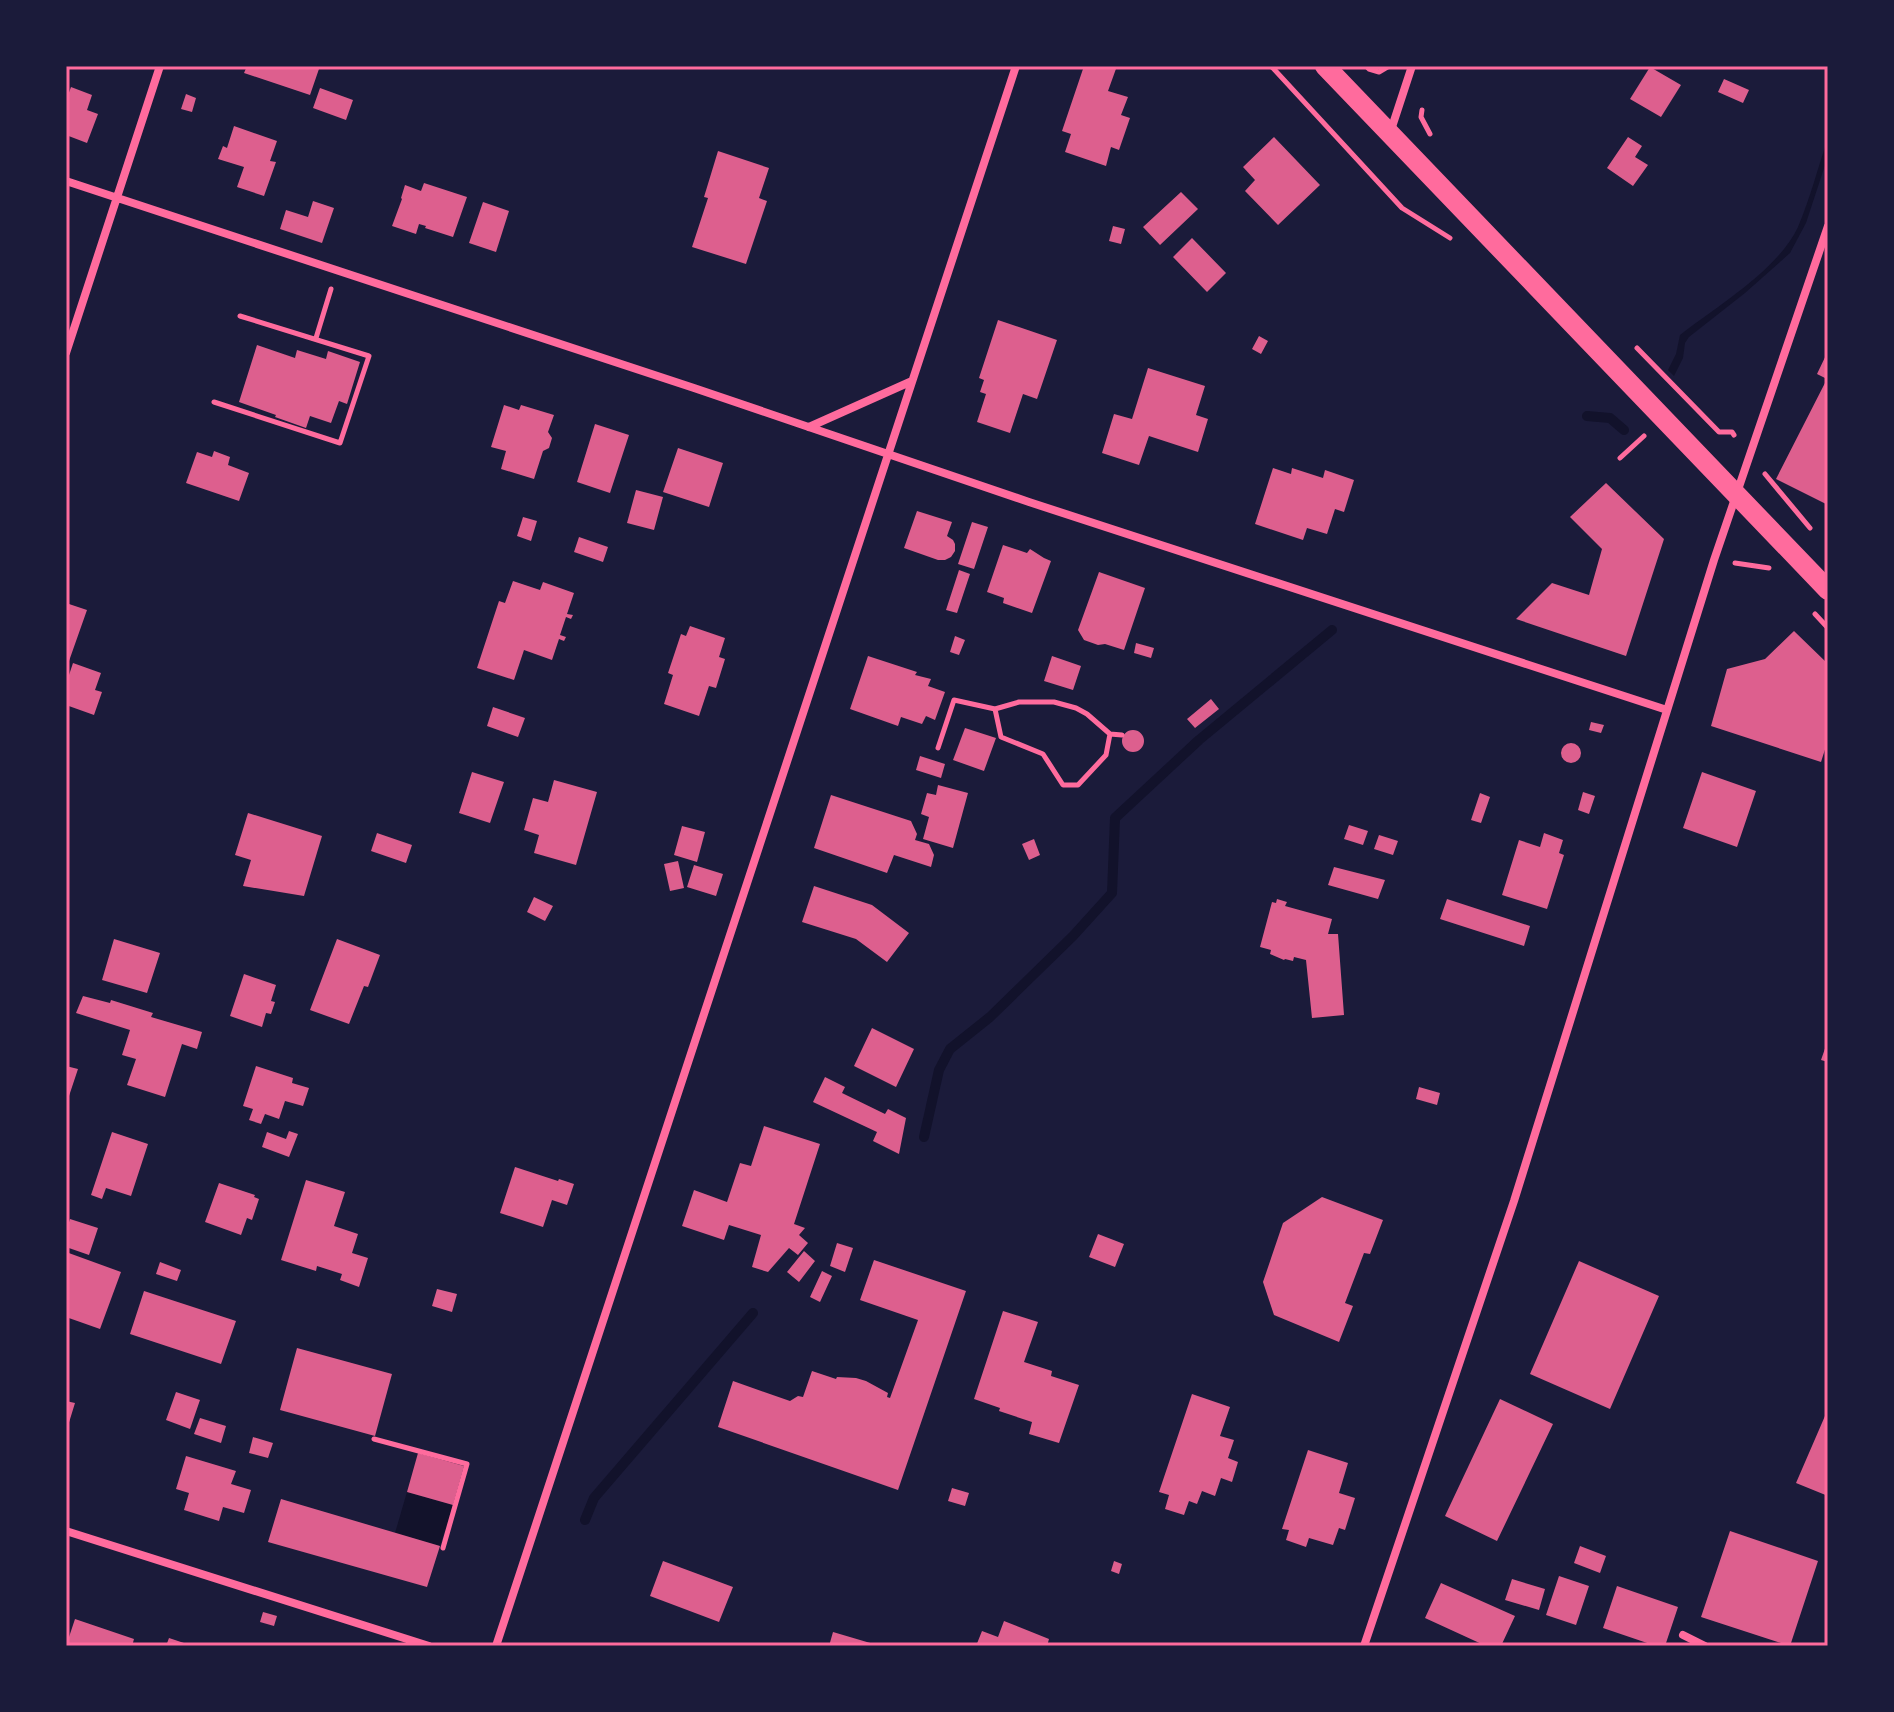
<svg xmlns="http://www.w3.org/2000/svg" width="1894" height="1712" viewBox="0 0 1894 1712" font-family="'Public Sans',sans-serif">
  <style>
    .water { fill: #12122b }
    .lines { fill: none; stroke-linecap: round; stroke-linejoin: round }
    .stream { stroke: #12122b; stroke-width: 10 }
    .building { fill: #dd5f8e }
    .path { stroke: #ff6b9d; stroke-width: 5 }
    .minor { stroke: #ff6b9d; stroke-width: 8 }
    .primary { stroke: #ff6b9d; stroke-width: 20 }
    .neatline { fill: none; stroke: #ff6b9d; stroke-width: 3 }
  </style>
  <rect width="100%" height="100%" fill="#1b1b3a"/>
  <path class="water" d="M1828 138V156L1806 223 1790 253 1745 293 1689 337 1685 343 1683 358 1674 376 1668 370 1676 354 1680 335C1717 306 1778 270 1798 227 1810 199 1818 167 1828 138Z
    M407 1492 453 1505 440 1546 395 1533Z"/>
  <g class="lines">
    <path class="stream" d="M1587 416 1610 418 1624 430
      M924 1137 939 1070 950 1049 990 1017 1073 936 1112 893 1115 818 1199 740 1332 630
      M585 1520 594 1498 753 1313"/>
  </g>
  <path class="building" d="M247 66H320L310 95 244 73Z
    M1084 66H1117L1108 91 1128 97 1121 115 1130 118 1119 150 1111 147 1106 166 1065 152 1071 134 1062 131Z
    M1650 67 1681 85 1661 117 1630 99Z
    M1724 79 1749 90 1743 103 1718 92Z
    M71 87 92 95 87 110 98 114 87 143 66 135V101Z
    M320 88 353 100 346 120 313 108Z
    M186 94 196 98 192 112 181 109Z
    M234 126 277 141 270 161 276 162 264 196 237 187 244 167 218 159 223 146 227 148Z
    M1274 137 1320 185 1278 225 1245 191 1255 180 1243 167Z
    M1628 137 1642 146 1635 157 1648 165 1633 186 1607 168Z
    M718 151 769 168 759 198 767 201 746 264 692 247 708 198 704 197Z
    M424 183 467 197 453 237 425 228 426 226 419 224 416 234 392 226 402 199 401 198 405 185 421 191Z
    M1181 192 1198 209 1160 245 1143 227Z
    M313 201 334 208 322 243 280 229 286 210 308 217Z
    M483 202 509 211 496 252 469 243Z
    M1113 226 1125 229 1121 244 1109 241Z
    M1192 238 1226 273 1207 292 1173 257Z
    M998 320 1057 340 1037 399 1023 394 1010 433 977 422 986 394 980 392 984 380 979 378Z
    M1259 336 1268 341 1261 354 1252 349Z
    M257 345 295 358 297 350 326 359 328 351 360 362 347 404 339 401 331 423 310 416 306 428 275 417 276 415 239 402Z
    M1828 351V505L1776 479 1827 379 1817 374Z
    M1148 368 1205 386 1196 415 1208 419 1198 452 1149 436 1139 465 1102 453 1114 414 1132 419Z
    M504 405 519 410 521 405 554 415 548 432 552 438 549 448 543 451 534 479 501 469 506 451 491 447Z
    M595 424 629 435 610 493 577 482Z
    M678 448 723 463 709 507 663 492Z
    M214 451 230 457 228 465 249 473 239 501 186 483 197 452 212 457Z
    M1273 468 1291 474 1292 468 1323 478 1325 470 1354 480 1344 512 1335 509 1327 534 1307 528 1303 540 1255 524Z
    M1606 483 1664 539 1626 656 1516 619 1552 583 1589 595 1602 549 1570 517Z
    M636 490 663 497 654 530 627 523Z
    M917 511 952 522 947 536 953 540 955 544V551L951 557 945 560H938L904 548Z
    M523 517 537 521 531 541 517 536Z
    M972 522 988 527 974 569 958 564Z
    M579 537 608 547 603 562 574 552Z
    M1003 545 1027 553 1030 549 1044 558 1051 561 1032 613 1003 603 1004 598 987 592Z
    M959 570 970 574 957 613 946 610Z
    M1099 572 1145 588 1124 650 1105 644 1098 645 1084 640 1078 630Z
    M513 581 540 590 543 582 574 593 567 614 573 615 571 619 566 617 560 635 566 637 564 641 559 639 552 660 524 650 514 680 477 668 499 601 505 603Z
    M66 603 87 610 69 661 66 660Z
    M690 626 725 638 719 657 725 659 716 688 709 686 699 716 664 704 673 675 668 673 681 634 686 636Z
    M1794 631 1828 664V740L1821 762 1711 726 1727 669 1765 659Z
    M955 636 965 640 959 655 950 652Z
    M1136 643 1154 648 1151 658 1134 653Z
    M868 656 917 672 915 675 931 679 928 686 945 692 935 720 926 716 922 724 901 717 898 726 850 709Z
    M1052 656 1081 666 1073 690 1044 681Z
    M73 663 101 673 95 690 102 692 94 715 66 705V684Z
    M1211 699 1219 709 1195 728 1187 719Z
    M493 707 525 718 518 737 487 726Z
    M1591 722 1604 725 1601 733 1589 730Z
    M965 728 996 738 984 771 953 760Z
    M1122 741a11 11 0 1 1 22 0a11 11 0 1 1-22 0Z
    M1561 753a10 10 0 1 1 20 0a10 10 0 1 1-20 0Z
    M920 756 945 764 941 778 916 770Z
    M472 772 504 782 490 823 459 813Z
    M1702 772 1756 791 1737 847 1683 828Z
    M554 780 597 792 576 865 534 853 539 835 524 830 533 798 548 802Z
    M938 785 968 793 953 848 923 839 929 817 921 814 927 793 936 795Z
    M1583 792 1595 796 1589 814 1578 810Z
    M1480 793 1490 797 1481 823 1471 820Z
    M831 795 911 821 917 834 915 840 929 844 934 855 931 867 894 855 887 873 814 848Z
    M248 813 322 836 304 896 243 886 251 860 235 855Z
    M1349 825 1368 831 1363 845 1344 839Z
    M682 826 705 832 697 862 674 855Z
    M377 833 412 845 406 863 371 851Z
    M1544 833 1563 840 1559 853 1564 855 1547 909 1502 895 1519 840 1540 847Z
    M1379 835 1398 841 1393 855 1374 849Z
    M1034 839 1040 855 1029 860 1022 844Z
    M678 861 684 888 670 891 664 864Z
    M694 865 723 874 716 896 687 887Z
    M1334 867 1385 880 1378 899 1328 885Z
    M814 886 872 905 909 933 887 962 856 939 802 922Z
    M534 897 553 906 545 921 527 912Z
    M1277 899 1287 902 1285 906 1332 919 1328 934H1338L1344 1015 1312 1018 1306 960 1294 957 1293 961 1285 959 1284 960 1270 954 1271 950 1260 947 1272 902 1276 903Z
    M1447 899 1530 926 1524 946 1440 919Z
    M114 939 160 953 147 993 102 980Z
    M337 939 380 955 368 987 364 986 349 1024 310 1010Z
    M244 974 276 985 271 1001 275 1002 271 1014 266 1013 262 1027 230 1016Z
    M83 996 110 1003 111 1000 153 1013 151 1017 202 1032 197 1049 182 1044 165 1097 127 1085 136 1059 122 1055 130 1030 76 1013Z
    M872 1028 914 1049 896 1087 854 1066Z
    M1828 1040V1062L1821 1060Z
    M66 1066 78 1069 68 1099 66 1098Z
    M256 1066 293 1078 292 1083 309 1088 303 1106 285 1101 279 1119 265 1114 261 1124 249 1120 253 1109 243 1106Z
    M825 1077 845 1087 842 1093 885 1114 888 1109 906 1118 899 1154 873 1141 877 1132 813 1102Z
    M1419 1087 1440 1093 1437 1105 1416 1099Z
    M764 1126 820 1144 794 1224 805 1228 799 1235 808 1243 798 1255 789 1248 768 1272 752 1267 761 1235 729 1225 724 1240 682 1226 694 1190 727 1202 740 1163 751 1166Z
    M289 1131 298 1134 289 1157 262 1147 267 1132 286 1139Z
    M112 1132 148 1144 131 1196 106 1188 102 1199 91 1195Z
    M515 1167 558 1181 559 1179 574 1184 567 1205 552 1200 543 1227 500 1213Z
    M306 1180 345 1192 334 1226 358 1234 352 1253 368 1258 359 1287 340 1280 342 1274 317 1266 316 1271 281 1260Z
    M219 1183 255 1195 254 1197 259 1199 252 1220 247 1218 241 1235 205 1222Z
    M1322 1197 1383 1220 1370 1254 1364 1253 1345 1303 1353 1306 1339 1342 1274 1315 1263 1282 1283 1223Z
    M70 1219 98 1228 89 1255 66 1247V1232Z
    M1098 1234 1124 1244 1115 1267 1089 1257Z
    M837 1243 853 1248 845 1272 830 1266Z
    M804 1251 815 1261 799 1282 787 1272Z
    M66 1252 121 1272 100 1329 66 1317Z
    M874 1260 966 1291 898 1490 718 1427 733 1381 790 1401 798 1396 803 1397 812 1371 836 1379 837 1377 856 1378 866 1381 888 1393 887 1397 890 1398 918 1320 860 1300Z
    M1579 1261 1659 1296 1610 1409 1530 1374Z
    M160 1262 181 1270 177 1281 156 1274Z
    M822 1271 832 1276 820 1302 810 1297Z
    M437 1289 457 1294 452 1312 432 1306Z
    M144 1291 236 1321 221 1364 130 1334Z
    M1003 1311 1038 1322 1024 1362 1052 1371 1051 1376 1079 1385 1059 1443 1029 1434 1032 1422 999 1411 1000 1408 974 1399Z
    M297 1348 392 1374 375 1436 280 1410Z
    M176 1392 200 1400 190 1429 166 1420Z
    M1192 1394 1230 1407 1220 1436 1234 1440 1228 1458 1238 1462 1232 1482 1221 1478 1215 1496 1202 1491 1197 1504 1189 1501 1184 1515 1165 1509 1169 1495 1159 1492Z
    M1500 1399 1553 1424 1497 1541 1445 1516Z
    M66 1401 75 1403 67 1429H66Z
    M1828 1409V1496L1796 1483Z
    M200 1418 226 1426 221 1443 194 1434Z
    M253 1437 273 1443 268 1458 249 1453Z
    M1308 1450 1348 1463 1339 1493 1355 1498 1345 1530 1339 1528 1333 1545 1309 1538 1306 1547 1286 1540 1289 1530 1282 1529Z
    M418 1453 464 1466 453 1505 407 1492Z
    M186 1456 236 1471 231 1484 251 1490 244 1513 223 1507 219 1521 184 1510 189 1493 176 1489Z
    M952 1488 969 1493 965 1506 948 1501Z
    M281 1499 440 1546 427 1587 268 1542Z
    M1730 1531 1818 1561 1790 1646 1701 1617Z
    M1580 1546 1606 1556 1600 1573 1574 1563Z
    M663 1561 733 1587 719 1622 650 1596Z
    M1114 1561 1122 1564 1119 1574 1111 1571Z
    M1559 1576 1589 1586 1576 1625 1546 1615Z
    M1512 1579 1545 1589 1539 1610 1505 1600Z
    M1441 1583 1515 1616 1501 1646H1486L1425 1618Z
    M1617 1586 1678 1607 1665 1646H1656L1603 1628Z
    M263 1612 277 1616 274 1626 260 1622Z
    M75 1619 134 1639 132 1646H66Z
    M1004 1621 1049 1639 1047 1646H976L982 1631 998 1637Z
    M833 1632 877 1645V1646H829Z
    M169 1638 190 1645V1646H166Z"/>
  <g class="lines">
    <path class="path" d="M1271 66 1402 208 1450 238
      M1366 66 1369 69 1379 72 1389 66
      M1422 110 1421 117 1430 134
      M316 338 331 289
      M1637 348 1719 432H1732L1734 435
      M214 402 340 443 369 356 240 316
      M1620 458 1644 436
      M1765 474 1810 528
      M1735 563 1769 568
      M1815 614 1828 628
      M1110 734 1122 735
      M938 748 954 700 995 709 1019 702H1054L1076 708 1087 714 1110 734 1106 755 1078 785H1063L1043 754 1001 737 995 709
      M374 1439 467 1464 443 1548"/>
    <path class="minor" d="M1391 130 1412 66
      M66 181 694 388 1029 502 1667 710
      M66 353 160 66
      M809 427 912 381
      M66 1531 429 1646
      M1683 1635 1705 1646
      M496 1646 1016 66
      M1364 1646 1514 1201 1714 560 1828 226"/>
    <path class="primary" d="M1325 66 1828 590"/>
  </g>
  <rect width="1894" height="1712" fill="none" stroke="#1b1b3a" stroke-width="136"/>
  <rect x="68" y="68" width="1758" height="1576" class="neatline"/>
</svg>
